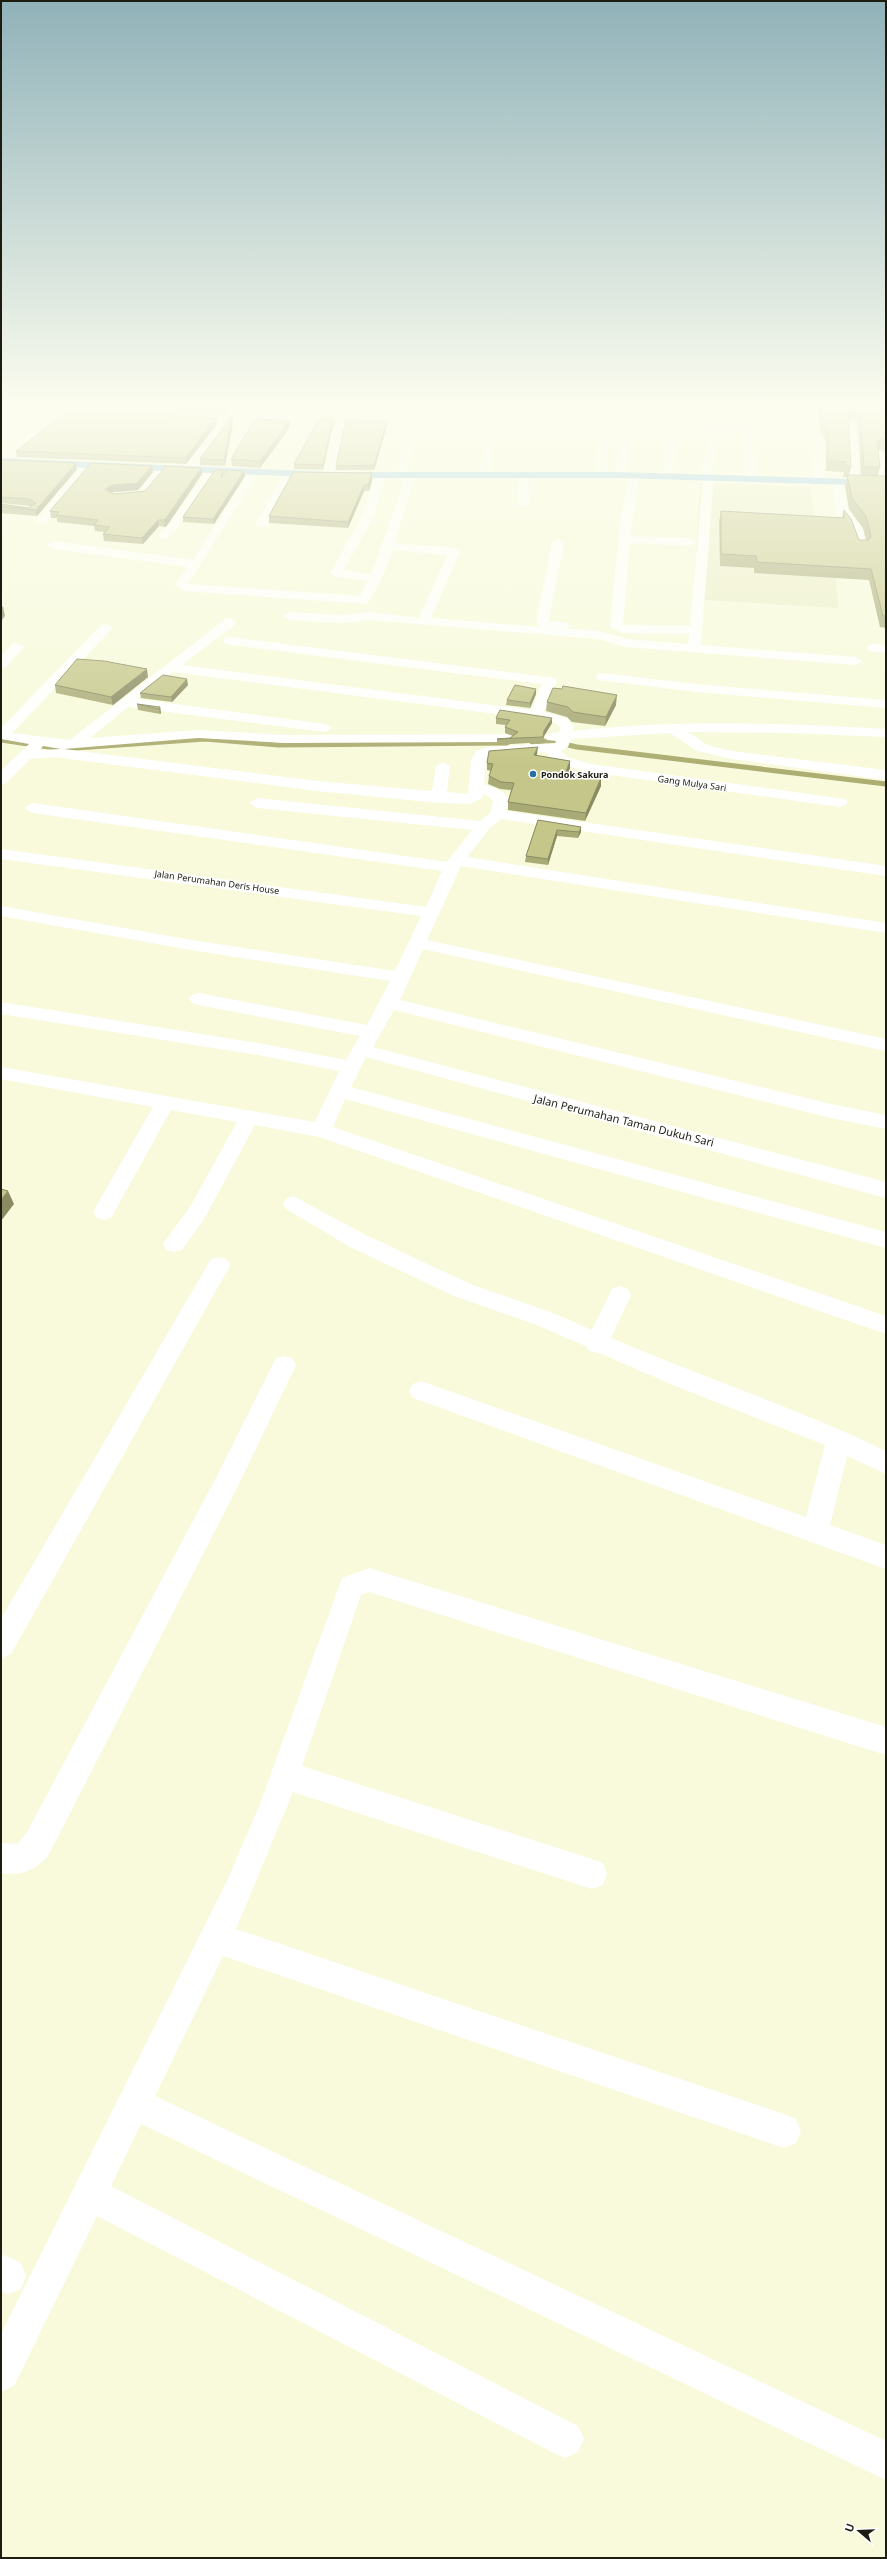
<svg xmlns="http://www.w3.org/2000/svg" width="887" height="2559" viewBox="0 0 887 2559" font-family="'Noto Sans',sans-serif">
  <style>
    .built { fill: #eceec8 }
    .lines { fill: none; stroke-linecap: round; stroke-linejoin: round }
    .stream { stroke: #acae72; stroke-width: 5 }
    .minor { fill: #fff; fill-rule: evenodd }
    .major { fill: #89c1e9; fill-rule: evenodd }
    .wall { fill: #a9ab77; fill-rule: evenodd }
    .shaded-wall { fill: #8a8b61 }
    .building { fill: #c5c78a; stroke: #8a8b61 }
    .poi-dot { fill: #276ea2; stroke: #fff; stroke-width: 1.5 }
    .labels { text-anchor: middle; dominant-baseline: central; stroke-width: 3; stroke-linejoin: round; paint-order: stroke }
    .far-poi-label { font-size: 9px; font-weight: bold; fill: #1c1c11; stroke: #fff; text-anchor: start }
    .far-street-label { font-size: 9px; fill: #1c1c11; stroke: #fff }
    .street-label { font-size: 11px; fill: #1c1c11; stroke: #fff }
  </style>
  <rect width="100%" height="100%" fill="#f8fadb"/>
  <path class="built" d="M700 483 810 487 817 527 836 578 838 608 704 600 694 595Z"/>
  <g class="lines">
    <path class="stream" d="M1 740 62 749 205 739 279 745 507 743
      M532 742 550 741 577 747 886 784"/>
    <path class="minor" d="M70 407H81L1 467V458L23 439Z
      M232 407H242L236 415 284 416 289 419 284 422 232 421 194 471H186V467Z
      M341 407H351L341 434 334 475 329 478 324 475 331 434Z
      M506 407H516L495 439 489 475 488 477H480L479 475 485 439Z
      M612 407H622L606 458 608 475 603 478 598 475 596 458Z
      M630 407H640L624 475 619 478 614 475Z
      M665 407H675L687 413 679 427 672 476 667 479 662 476 669 427 676 415 666 413Z
      M750 407H760L753 430 756 478 751 481 746 478 743 433 701 429 696 426 701 423 744 427Z
      M1 420 8 421 9 423 1 426Z
      M412 420 417 423 408 468 413 482 395 543 454 548 460 552 431 618 540 627 536 622 552 543 558 539 564 543 549 621 568 623 569 626 568 629 599 631 627 639 688 644 689 634 623 633 610 627 620 520 630 475 631 473H639L640 475 630 536 689 538 695 542 689 546 630 543 623 625 690 626 703 480 700 477 708 442 713 439 718 442 711 474 714 477 701 645 856 657 863 661 856 665 626 647 598 639 369 620 342 623 289 620 283 616 289 612 342 615 369 612 419 618 447 555 393 550 381 580 368 603 364 604 184 591 175 584 188 567 53 549 47 545 53 541 193 560 249 472 254 469 259 472 188 584 360 596 368 581 336 577 330 573 363 514 376 474 381 471 386 474 375 514 344 570 371 574 401 491 402 478 398 468 407 423Z
      M852 420 857 423 860 482 855 485 850 482 847 423Z
      M819 438 824 441V480L819 483 814 480V441Z
      M880 451 884 452 886 457V486L880 483 875 454Z
      M89 461 93 462V466L45 523H37V519L85 462Z
      M164 465 169 468 146 496 117 499 111 496 117 493 139 491 160 466Z
      M212 467 217 470 177 529 167 538H159V534L169 525 208 468Z
      M290 470 295 473 267 524 265 526H257L255 524 285 473Z
      M524 471 529 474V504L523 507 517 504 519 474Z
      M837 478 842 481 848 510 862 528 867 547 865 550H857L850 529 836 511 832 481Z
      M230 618 236 622 235 625 182 665 531 710 542 684 225 644 223 641 225 638 230 637 555 678 557 681 544 712 567 718 574 727 573 731C677 719 782 723 886 729V737L789 733 688 732 707 745 732 751 886 770V780L732 759 697 751 670 733 571 739 568 747 561 751 567 757 591 764 845 799 848 802 845 805 840 807 589 772 557 763 545 752 487 757 484 784C494 788 503 790 509 799L506 811 886 866V876L501 819 489 829 467 857 886 923V933L461 866 427 940 886 1039V1051L423 949 400 1000 831 1104 886 1115V1129L831 1118 394 1010 373 1047 886 1182V1198L366 1057 351 1087 886 1232V1248L345 1099 333 1127 886 1316V1334L319 1137 255 1125 204 1219 182 1250 174 1252 166 1250 163 1244 190 1207 237 1122 171 1110 111 1218 104 1220 97 1218 93 1212 153 1107 1 1079V1067L315 1122 339 1071 258 1055 1 1014V1002L258 1043 346 1060 360 1036 198 1005 192 1003 189 999 192 995 198 993 367 1025 390 981 191 950 1 916V906L191 940 395 971 421 916 1 859V849L426 907 442 871 33 813 28 811 25 808 28 805 33 803 447 862 472 830 257 808 249 803 257 798 480 821 491 812 493 800 484 794 481 799 470 804 439 803 317 791 54 757 30 759 6 783 1 785V771L29 744 1 739V728L101 625 106 624 113 628 12 733 70 740 225 619ZM172 672 536 719 553 722 560 727 559 732 547 734 545 737 547 740 556 741 555 743 489 747 476 751 471 760 468 794 447 792 450 766 443 762 436 766 432 791 317 781 64 749 198 738 286 743 509 742 516 738 509 734 286 735 198 730 90 738 128 707 325 732 332 728 325 724 137 699ZM43 746 61 749 40 750Z
      M17 643 24 647 6 667 1 668V656L12 644Z
      M874 644 886 645V653L869 651 867 648 869 645Z
      M603 673 696 684 886 700V708L696 692 598 680 596 677 598 674Z
      M293 1196 366 1235 470 1284 553 1313 592 1330 612 1289 620 1286 628 1289 631 1295 611 1338C702 1377 797 1408 886 1451V1474L847 1456 830 1525 886 1545V1569L413 1398 409 1391 413 1384 421 1381 806 1517 825 1445 673 1385 599 1353 589 1351 587 1347 537 1325 454 1296 350 1247 286 1209 283 1204 286 1199Z
      M219 1257 227 1259 230 1265 227 1271 11 1654 1 1658V1619L211 1259Z
      M284 1356 292 1358 296 1365 236 1490 48 1856C36 1870 19 1877 1 1873V1843L17 1844 26 1834 218 1474 276 1358Z
      M369 1568 886 1727V1755L369 1592 361 1595 302 1766 592 1859 603 1863 607 1874 603 1885 592 1889 293 1792 236 1929 784 2114 796 2119 801 2131 796 2143 784 2148 223 1956 155 2096 886 2441V2480L141 2124 111 2186 578 2426 584 2439 578 2452 565 2458 552 2452 97 2216 14 2386 1 2392V2334L227 1881 260 1804 342 1578Z
      M1 2254 21 2263 26 2276 21 2289 8 2294 1 2291Z"/>
    <path class="major" d="M1 458 329 472H619L886 480V486L619 478H329L1 464Z"/>
  </g>
  <path class="wall" d="M73 407H230L223 415H171L175 416 216 418 217 424 186 464 17 457 16 451Z
    M818 407H886V454L884 451 879 450 878 451 880 467 878 476H886V628L880 627 869 580 754 573V568L720 566 719 522 721 511 842 518 844 510 859 540H866L863 528 849 509 845 486 847 477H843L844 472 826 471V441L821 434ZM851 419 858 423 861 476 849 475 851 467 848 421Z
    M232 416 233 423 225 466 200 465V459Z
    M387 421V426L374 470H336V466Z
    M333 424 323 470 294 469V464Z
    M290 427 260 468 232 466 231 459Z
    M1 461 77 469 37 516 1 513V504L28 508 31 506H30L1 503Z
    M201 468 202 474 168 524 165 527 159 526 143 544 104 541 103 534 105 532 95 531 94 526 57 522V518H51L50 511 153 472 138 490 114 492 111 493 113 494 145 491Z
    M223 470V475L245 476 214 524 183 522V517Z
    M372 480 369 491H364L348 528 269 523V516Z
    M148 677 113 705 56 693 55 685Z
    M188 685 172 702 141 698 140 693Z
    M536 694 530 708 506 705 507 700Z
    M547 702 616 705 605 726 572 722 567 717 546 711Z
    M137 704 160 707 161 713 160 714 138 710Z
    M496 718 552 723 544 736 543 742 497 745V739L510 738 513 736 505 733V727L506 725 496 724Z
    M537 754V756L570 768 568 773 601 778V786L585 821 508 810V802L511 790 500 789 488 784 489 776 491 771 487 770V763Z
    M538 820 581 832 578 838 557 836 548 865 525 862 526 856Z"/>
  <path class="shaded-wall" d="M225 407H230L223 415V409Z
    M853 408 851 419 846 423 848 413Z
    M232 416 233 423 225 466 224 460Z
    M216 418 217 424 186 464 185 458Z
    M333 419V424L323 470V465Z
    M289 421 290 427 260 468V461Z
    M387 421V426L374 470V465Z
    M882 439 879 450 874 453 877 442Z
    M76 463 77 469 37 516 36 510Z
    M152 466 153 472 138 490 114 492 107 495 105 489Z
    M201 468 202 474 168 524 165 527 164 520Z
    M244 471 245 476 214 524 213 519Z
    M372 473V480L369 491 368 485Z
    M364 485V491L348 528V522Z
    M158 520 159 526 143 544 142 538Z
    M3 606 5 616 1 621V608Z
    M147 669 148 677 113 705 111 697Z
    M187 679 188 685 172 702 171 697Z
    M536 689V694L530 708V703Z
    M617 695 616 705 605 726 606 717Z
    M160 707 161 713 160 714 159 709Z
    M552 718V723L544 736 543 742 544 731Z
    M538 747 537 754 533 763 534 755Z
    M570 761V768L565 780 566 772Z
    M601 778V786L585 821 586 813Z
    M581 827V832L578 838 579 832Z
    M557 830V836L548 865V859Z
    M8 1191 14 1204 1 1221V1200Z"/>
  <path class="building" d="M74 407H225L223 409H170V415L175 416 216 418 185 458 16 451Z
    M821 407H886V440L882 439 877 442 880 467H864L861 413 853 408 848 413 851 467 846 466V462L828 460V430L823 423Z
    M232 416 224 460 200 459Z
    M255 419 289 421 260 461 231 459Z
    M319 419H333L323 465 294 464Z
    M346 420 387 421 374 465 336 466Z
    M4 460 76 463 36 510 1 506V504L28 508 36 503 29 499 1 497V461Z
    M91 463 152 466 137 483 113 485 105 489 113 494 145 491 166 466 201 468 167 517 164 520H158L142 538 103 534 110 527 94 525 98 520 56 515 59 512 50 511Z
    M215 470H223L221 478 226 470 244 471 213 519 183 517Z
    M293 472 372 473 368 485H364L348 522 269 516Z
    M847 475 886 476V616H883L871 569 757 562 756 556 721 554V511L844 518V510L851 519 859 540H868L871 537 866 516 852 498Z
    M77 659 104 661 147 669 111 697 55 685Z
    M163 675 187 679 171 697 140 693Z
    M515 685 536 689 530 703 507 700Z
    M563 686 617 695 606 717 573 712 568 707 547 702 553 688 562 689Z
    M137 704 160 707 159 709Z
    M500 710 552 718 544 731 543 737 497 739 510 738 518 732 505 727 510 720 496 718Z
    M538 747 534 755 570 761 566 772 601 778 586 813 508 802 514 783 501 782 489 776 493 764 487 763 489 751Z
    M538 820 581 827 579 832 557 830 548 859 526 856Z
    M1 1189 8 1191 1 1200Z"/>
  <linearGradient id="sky" x2="0" y2="1"><stop stop-color="#90b2b9"/><stop offset="0.53" stop-color="#fcfdef"/><stop offset="1" stop-color="#fcfdef" stop-opacity="0"/></linearGradient>
  <rect width="887" height="765" fill="url(#sky)"/>
  <circle class="poi-dot" cx="533" cy="774" r="4"/>
  <g class="labels">
    <g class="far-poi-label">
      <text x="541" y="774">Pondok Sakura</text>
    </g>
    <g class="far-street-label">
      <text transform="translate(692 783) rotate(8)">Gang Mulya Sari</text>
      <text transform="translate(217 882) rotate(8)">Jalan Perumahan Deris House</text>
    </g>
    <g class="street-label">
      <text transform="translate(624 1120) rotate(14)">Jalan Perumahan Taman Dukuh Sari</text>
    </g>
  </g>
  <rect width="887" height="2559" fill="none" stroke="#1c1c11" stroke-width="4"/>
  <g transform="translate(859 2531) rotate(289)" stroke="#ffffff" stroke-width="3" paint-order="stroke">
  <path d="M0-3L7 15L0 10L-7 15Z" fill="#1c1c11"/>
  <text y="-6" font-size="11" font-weight="bold" text-anchor="middle" fill="#1c1c11">U</text>
  </g>
</svg>
